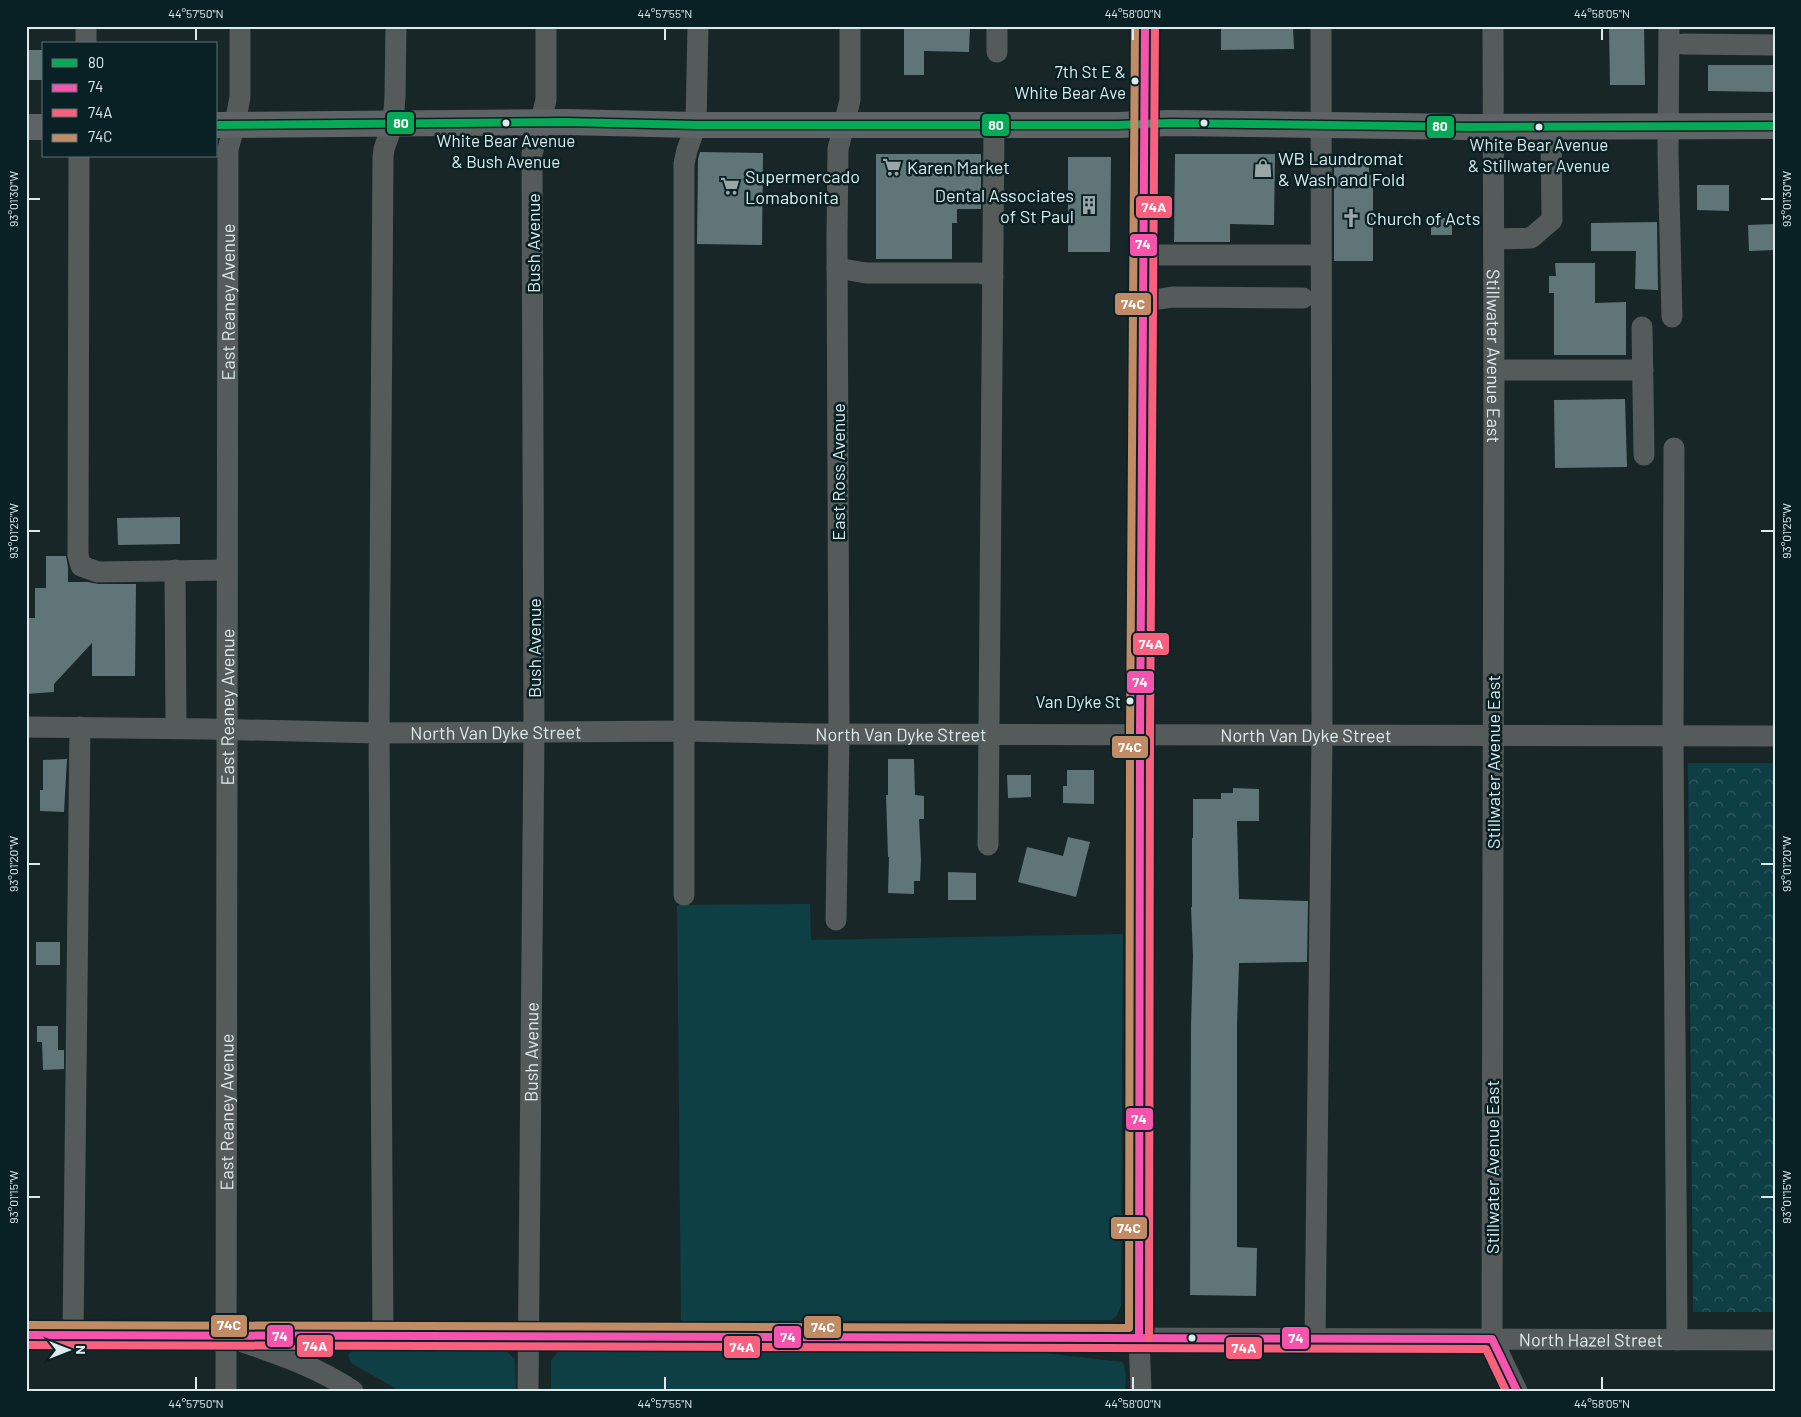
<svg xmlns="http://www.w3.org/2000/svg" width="1801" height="1417" viewBox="0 0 1801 1417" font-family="Barlow,sans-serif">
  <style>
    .grass { fill: #0e3f45 }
    .forest { fill: url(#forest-crowns) }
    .building { fill: #5f7578 }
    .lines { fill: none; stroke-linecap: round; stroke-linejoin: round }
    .minor { stroke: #555b5b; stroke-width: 21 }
    .major { stroke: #5e6465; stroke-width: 26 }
    .bus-1-casing { stroke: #092124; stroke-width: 11 }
    .bus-2-casing { stroke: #092124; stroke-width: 11 }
    .bus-3-casing { stroke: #092124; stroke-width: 11 }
    .bus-4-casing { stroke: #092124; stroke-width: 11 }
    .bus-1 { stroke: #06aa56; stroke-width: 8 }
    .bus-2 { stroke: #f653ac; stroke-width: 8 }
    .bus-3 { stroke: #f8607d; stroke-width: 8 }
    .bus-4 { stroke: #c18c65; stroke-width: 8 }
    .ticks { fill: none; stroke: #ddebed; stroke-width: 2 }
    .bus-dot { fill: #ddebed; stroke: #092124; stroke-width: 2 }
    .labels { text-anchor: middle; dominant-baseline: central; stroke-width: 5; stroke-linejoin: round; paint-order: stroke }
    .bus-label { font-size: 17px; fill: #ddebed; stroke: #092124; text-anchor: end }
    .poi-label { font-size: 18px; fill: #ddebed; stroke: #092124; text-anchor: start }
    .street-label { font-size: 18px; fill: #ddebed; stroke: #092124 }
    .line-badge { stroke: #092124; stroke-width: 2 }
    .badge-label { font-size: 14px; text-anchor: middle; font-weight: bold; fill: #fff }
    .neatline { fill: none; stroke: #ddebed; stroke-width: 2 }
    .ticks-label { font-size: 12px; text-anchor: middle; fill: #ddebed }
  </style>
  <defs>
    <pattern id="forest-crowns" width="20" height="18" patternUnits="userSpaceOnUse" patternTransform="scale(1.25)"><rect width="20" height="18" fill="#0e3f45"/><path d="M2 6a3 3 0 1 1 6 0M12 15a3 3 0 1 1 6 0" fill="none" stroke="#315b60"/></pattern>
  </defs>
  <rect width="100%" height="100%" fill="#192628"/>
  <path class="grass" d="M810 904 811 940 1123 934 1121 1305 1117 1315 1112 1320 681 1321 677 905Z
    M567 1349 1018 1350 1122 1362C1127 1369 1126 1381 1125 1391H551V1360L558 1352Z
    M353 1350 506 1351 515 1359 516 1391H400L351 1363 348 1355Z"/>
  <path class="forest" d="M1688 763H1775V1312H1693Z"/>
  <path class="building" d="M904 26H970L969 52 924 51V75H904Z
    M1221 26H1293L1294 49 1221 50Z
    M1609 26H1644L1645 85H1610Z
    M26 50H44V80H26Z
    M1708 65H1775V92L1708 91Z
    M700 152 763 153 762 245 697 244 698 159Z
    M876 154H981V209H957V223H952V259H876Z
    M1175 154H1275L1274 225 1230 224V242H1174Z
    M1334 156H1369V175H1373V261H1334Z
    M1068 157H1111L1110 252H1068Z
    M1697 185H1729V211L1697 210Z
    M1431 218H1452V235H1431Z
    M1657 222 1658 290 1635 289 1636 251H1591V223Z
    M1775 224V250L1749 251 1748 225Z
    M1555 263H1595V303L1626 302V355H1554V293H1549V276H1556Z
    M1625 399 1627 467 1555 468 1554 400Z
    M180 517V544L118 545 117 518Z
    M46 556H66L68 567V582H88L98 584H136L135 676H92V643L54 684V692L26 694V618H35V588H46Z
    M67 759 64 812 40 811V790H43V760Z
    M888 759H914L915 795 924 796V819H919L921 860 920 881H914V894L888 893 889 857H888L886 795H888Z
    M1067 770H1094V804L1063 803V786H1067Z
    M1007 775H1031V797L1008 798Z
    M1233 788 1259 789V821H1237L1239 899 1308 901 1307 962 1239 963 1237 1025V1247L1257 1248 1256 1296 1190 1295 1191 1025 1193 956 1191 907H1192V838H1193V799H1221V793H1233Z
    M1068 837 1090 842 1076 897 1018 882 1027 847 1063 856Z
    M948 872 976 873V900H948Z
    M36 942H60V965H36Z
    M37 1026H58V1050H64V1069L43 1070 42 1042H37Z"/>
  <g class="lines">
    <g class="minor">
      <path id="s1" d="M1493 26 1494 370 1492 1339 1517 1391"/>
      <path d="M1669 26 1668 153 1672 317"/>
      <path d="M86 44V26"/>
      <path d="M1683 44 1775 45"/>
      <path d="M997 52V26"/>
      <path d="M79 156 78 555 81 566 98 572 227 570"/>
      <path d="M1494 239 1531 238 1552 220 1551 126"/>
      <path d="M1143 255H1321"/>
      <path d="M837 268 866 273H980L993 277"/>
      <path d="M1142 302 1172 297 1303 298"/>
      <path d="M1642 327 1644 455"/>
      <path d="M1494 370H1643"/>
      <path d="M1674 448 1673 736 1677 1340"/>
      <path d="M175 570 176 728"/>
      <path id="s2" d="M26 727 207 729 379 733 685 731 815 734 1775 736"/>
      <path d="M988 845 994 125"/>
      <path d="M684 895V164L687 150 696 125 698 26"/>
      <path d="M836 920 839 734 837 237 838 149 850 100V26"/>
      <path id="s3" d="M26 1335 1775 1340"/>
      <path d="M73 1336 80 727"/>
      <path d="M383 1337 379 733 383 157 384 149 393 123 395 97 396 26"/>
      <path d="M1315 1339 1322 735 1321 26"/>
      <path d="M243 1342C281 1355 319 1368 353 1391"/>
      <path id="s4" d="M226 1391 228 149 235 124 240 97V26"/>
      <path id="s5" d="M528 1391 534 731 532 154 546 100V26"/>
      <path d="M1141 1391 1139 1338 1140 735 1145 26"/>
    </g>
    <path class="major" d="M216 125 565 122 696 125H1118L1170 123 1469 127 1775 126
      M26 127H44"/>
    <g class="bus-1-casing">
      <path id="bus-1" d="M216 125 565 122 696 125H1118L1170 123 1469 127 1775 126"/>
    </g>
    <g class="bus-2-casing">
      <path id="bus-2" d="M26 1335 1492 1339 1517 1391
        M1139 1338 1140 735 1145 26"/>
    </g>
    <g class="bus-3-casing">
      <path id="bus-3" d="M1149 1338 1150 735 1155 26
        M26 1345 1486 1349 1506 1391"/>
    </g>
    <g class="bus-4-casing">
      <path id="bus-4" d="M26 1325 1129 1328 1130 735 1135 26"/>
    </g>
    <use href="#bus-1" class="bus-1"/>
    <use href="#bus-2" class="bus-2"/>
    <use href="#bus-3" class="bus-3"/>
    <use href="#bus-4" class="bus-4"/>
  </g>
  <path class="ticks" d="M196 28V40M665 28V40M1133 28V40M1602 28V40M28 199H40M1761 199H1774M28 531H40M1761 531H1774M28 864H40M1761 864H1774M28 1197H40M1761 1197H1774M196 1377V1390M665 1377V1390M1133 1377V1390M1602 1377V1390"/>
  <defs>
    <g id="supermarket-bare" transform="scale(1.5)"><path d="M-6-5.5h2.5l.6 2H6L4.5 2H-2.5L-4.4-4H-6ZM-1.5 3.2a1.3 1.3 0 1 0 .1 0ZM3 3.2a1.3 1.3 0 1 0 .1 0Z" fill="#98a6a8" stroke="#092124" stroke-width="2.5" paint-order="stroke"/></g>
    <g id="shop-bare" transform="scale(1.5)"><path d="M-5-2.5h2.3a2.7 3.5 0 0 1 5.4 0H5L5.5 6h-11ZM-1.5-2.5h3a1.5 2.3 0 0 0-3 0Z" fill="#98a6a8" stroke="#092124" stroke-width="2.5" paint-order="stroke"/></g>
    <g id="building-bare" transform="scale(1.5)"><path d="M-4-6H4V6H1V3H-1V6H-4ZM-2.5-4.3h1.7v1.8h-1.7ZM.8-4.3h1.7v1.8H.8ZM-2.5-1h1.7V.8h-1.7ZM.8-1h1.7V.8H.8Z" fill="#98a6a8" stroke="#092124" stroke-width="2.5" paint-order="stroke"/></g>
    <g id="church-bare" transform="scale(1.5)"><path d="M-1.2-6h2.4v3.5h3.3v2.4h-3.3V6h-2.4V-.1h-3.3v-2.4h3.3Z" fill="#98a6a8" stroke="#092124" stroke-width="2.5" paint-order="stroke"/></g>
  </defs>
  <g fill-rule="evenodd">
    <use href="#supermarket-bare" x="892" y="167"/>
    <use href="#shop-bare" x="1263" y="168"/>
    <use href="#supermarket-bare" x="730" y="186"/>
    <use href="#building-bare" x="1089" y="205"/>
    <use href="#church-bare" x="1351" y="218"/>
  </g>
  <g class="bus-dot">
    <circle cx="1135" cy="81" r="4.5"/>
    <circle cx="506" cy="123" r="4.5"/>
    <circle cx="1204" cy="123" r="4.5"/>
    <circle cx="1539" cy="127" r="4.5"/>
    <circle cx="1130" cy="701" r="4.5"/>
    <circle cx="1192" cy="1338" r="4.5"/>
  </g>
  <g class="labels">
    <g class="bus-label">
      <text x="1126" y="71">7th St E &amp;<tspan x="1126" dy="21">White Bear Ave</tspan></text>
      <text x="506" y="140" text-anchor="middle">White Bear Avenue<tspan x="506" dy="21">&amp; Bush Avenue</tspan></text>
      <text x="1539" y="144" text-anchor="middle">White Bear Avenue<tspan x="1539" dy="21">&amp; Stillwater Avenue</tspan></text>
      <text x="1121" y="701">Van Dyke St</text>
    </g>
    <g class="poi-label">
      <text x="1278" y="158">WB Laundromat<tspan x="1278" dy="21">&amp; Wash and Fold</tspan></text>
      <text x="907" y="167">Karen Market</text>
      <text x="745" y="176">Supermercado<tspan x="745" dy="21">Lomabonita</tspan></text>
      <text x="1074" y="195" text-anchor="end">Dental Associates<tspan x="1074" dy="21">of St Paul</tspan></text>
      <text x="1366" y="218">Church of Acts</text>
    </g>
    <g class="street-label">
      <text transform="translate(533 243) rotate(-90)">Bush Avenue</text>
      <text stroke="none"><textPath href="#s4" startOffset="1089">East Reaney Avenue</textPath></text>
      <text stroke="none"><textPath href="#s1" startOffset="330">Stillwater Avenue East</textPath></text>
      <text transform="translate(838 472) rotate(-90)">East Ross Avenue</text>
      <text transform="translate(534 648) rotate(-90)">Bush Avenue</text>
      <text stroke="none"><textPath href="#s4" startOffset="684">East Reaney Avenue</textPath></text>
      <text stroke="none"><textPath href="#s2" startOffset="470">North Van Dyke Street</textPath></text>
      <text stroke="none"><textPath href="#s2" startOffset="875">North Van Dyke Street</textPath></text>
      <text stroke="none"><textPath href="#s2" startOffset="1280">North Van Dyke Street</textPath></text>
      <text transform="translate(1493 762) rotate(-90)">Stillwater Avenue East</text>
      <text stroke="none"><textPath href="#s5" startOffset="339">Bush Avenue</textPath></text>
      <text stroke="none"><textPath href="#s4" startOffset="279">East Reaney Avenue</textPath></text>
      <text transform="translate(1492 1167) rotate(-90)">Stillwater Avenue East</text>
      <text stroke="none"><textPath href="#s3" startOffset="1565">North Hazel Street</textPath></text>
    </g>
  </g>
  <g class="line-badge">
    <rect x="386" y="111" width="29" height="24" rx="5" fill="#06aa56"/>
    <rect x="981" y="113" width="29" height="24" rx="5" fill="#06aa56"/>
    <rect x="1426" y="115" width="29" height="24" rx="5" fill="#06aa56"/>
    <rect x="1135" y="195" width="38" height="24" rx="5" fill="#f8607d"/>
    <rect x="1129" y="233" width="29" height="24" rx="5" fill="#f653ac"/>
    <rect x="1114" y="292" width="38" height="24" rx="5" fill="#c18c65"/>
    <rect x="1132" y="632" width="38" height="24" rx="5" fill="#f8607d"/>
    <rect x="1126" y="670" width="29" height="24" rx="5" fill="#f653ac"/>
    <rect x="1111" y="735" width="38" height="24" rx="5" fill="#c18c65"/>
    <rect x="1125" y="1107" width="29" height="24" rx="5" fill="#f653ac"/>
    <rect x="1110" y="1216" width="38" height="24" rx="5" fill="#c18c65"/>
    <rect x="210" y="1314" width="38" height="24" rx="5" fill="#c18c65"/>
    <rect x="803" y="1315" width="39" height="24" rx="5" fill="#c18c65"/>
    <rect x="266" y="1324" width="28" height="24" rx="5" fill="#f653ac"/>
    <rect x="773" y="1325" width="29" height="24" rx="5" fill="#f653ac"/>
    <rect x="1281" y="1326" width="29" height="24" rx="5" fill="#f653ac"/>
    <rect x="296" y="1334" width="38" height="24" rx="5" fill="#f8607d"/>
    <rect x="723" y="1335" width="38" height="24" rx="5" fill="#f8607d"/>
    <rect x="1225" y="1336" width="38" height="24" rx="5" fill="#f8607d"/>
  </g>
  <g class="badge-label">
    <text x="401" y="128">80</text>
    <text x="996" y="130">80</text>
    <text x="1440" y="131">80</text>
    <text x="1154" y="212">74A</text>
    <text x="1143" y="249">74</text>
    <text x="1133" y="309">74C</text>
    <text x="1151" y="649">74A</text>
    <text x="1140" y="687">74</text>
    <text x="1130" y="752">74C</text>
    <text x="1139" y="1124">74</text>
    <text x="1129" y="1233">74C</text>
    <text x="229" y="1330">74C</text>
    <text x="823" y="1332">74C</text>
    <text x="280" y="1341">74</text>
    <text x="788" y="1342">74</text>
    <text x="1296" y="1343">74</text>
    <text x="315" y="1351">74A</text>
    <text x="742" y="1352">74A</text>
    <text x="1244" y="1353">74A</text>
  </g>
  <rect width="1801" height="1417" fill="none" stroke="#092124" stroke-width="55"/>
  <rect x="42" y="42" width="175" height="115" fill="#092124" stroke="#5e7274"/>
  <rect x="52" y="59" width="25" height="8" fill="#06aa56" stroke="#5e7274"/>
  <text x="88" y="68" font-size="15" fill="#ddebed">80</text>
  <rect x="52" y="84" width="25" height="8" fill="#f653ac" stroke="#5e7274"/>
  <text x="88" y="92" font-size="15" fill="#ddebed">74</text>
  <rect x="52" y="109" width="25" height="8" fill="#f8607d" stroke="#5e7274"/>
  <text x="88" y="118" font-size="15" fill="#ddebed">74A</text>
  <rect x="52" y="134" width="25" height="8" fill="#c18c65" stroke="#5e7274"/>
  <text x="88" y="142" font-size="15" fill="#ddebed">74C</text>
  <g transform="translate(68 1350) rotate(90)" stroke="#092124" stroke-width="4" paint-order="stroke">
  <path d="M0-4L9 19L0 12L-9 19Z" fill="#ddebed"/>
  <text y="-8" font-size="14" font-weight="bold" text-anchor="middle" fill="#ddebed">N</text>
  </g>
  <rect x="28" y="28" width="1746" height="1362" class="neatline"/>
  <g class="ticks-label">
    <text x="196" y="18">44°57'50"N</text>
    <text x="665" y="18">44°57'55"N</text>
    <text x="1133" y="18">44°58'00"N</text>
    <text x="1602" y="18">44°58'05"N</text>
    <text transform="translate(1787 199) rotate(-90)" y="4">93°01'30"W</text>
    <text transform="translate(14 199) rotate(-90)" y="4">93°01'30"W</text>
    <text transform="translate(1787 531) rotate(-90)" y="4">93°01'25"W</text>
    <text transform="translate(14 531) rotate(-90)" y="4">93°01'25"W</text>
    <text transform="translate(1787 864) rotate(-90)" y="4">93°01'20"W</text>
    <text transform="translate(14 864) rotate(-90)" y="4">93°01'20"W</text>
    <text transform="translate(1787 1197) rotate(-90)" y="4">93°01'15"W</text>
    <text transform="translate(14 1197) rotate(-90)" y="4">93°01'15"W</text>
    <text x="196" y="1408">44°57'50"N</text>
    <text x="665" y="1408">44°57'55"N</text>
    <text x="1133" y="1408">44°58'00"N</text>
    <text x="1602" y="1408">44°58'05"N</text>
  </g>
</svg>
